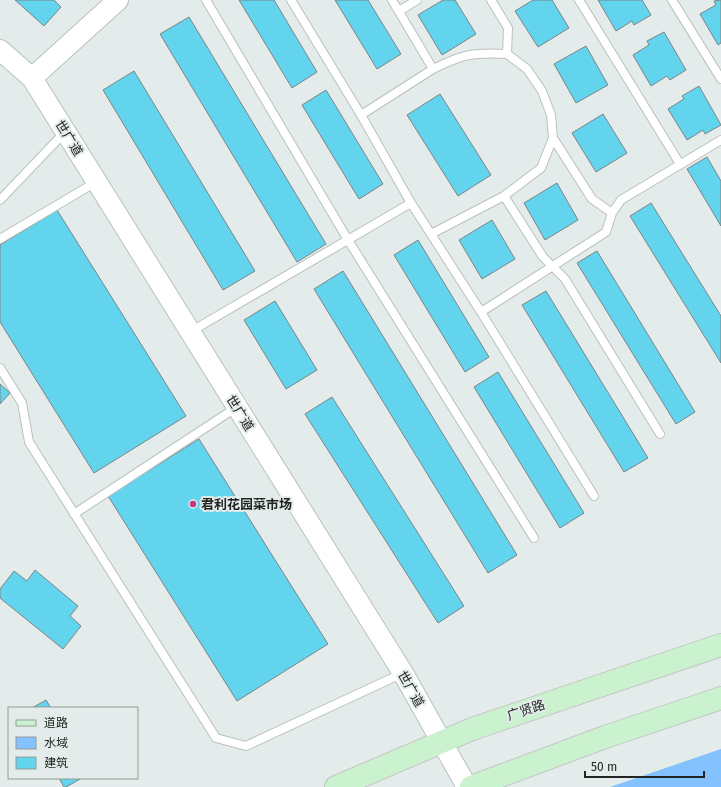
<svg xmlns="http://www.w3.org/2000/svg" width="721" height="787" viewBox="0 0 721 787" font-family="'Fira Sans','Noto Sans SC',sans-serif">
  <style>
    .water { fill: #83c1ff }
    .building { fill: #62d4ee; stroke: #7d8486 }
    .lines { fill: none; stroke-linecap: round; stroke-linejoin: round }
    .service-casing { stroke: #b9c1bf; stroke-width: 10 }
    .tertiary-casing { stroke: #b9c1bf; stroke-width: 22 }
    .primary-casing { stroke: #c5c6c6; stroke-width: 24 }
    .service { stroke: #fff; stroke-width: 8 }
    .tertiary { stroke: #fff; stroke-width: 20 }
    .primary { stroke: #cbf2ce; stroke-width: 22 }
    .poi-dot { fill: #bd3b81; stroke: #e3ecea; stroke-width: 1.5 }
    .labels { text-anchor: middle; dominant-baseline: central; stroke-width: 4; stroke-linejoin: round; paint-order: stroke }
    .street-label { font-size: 13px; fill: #212423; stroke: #e3ecea }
    .poi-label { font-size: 13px; font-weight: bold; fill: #212423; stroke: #e3ecea; text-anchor: start }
  </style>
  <rect width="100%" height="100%" fill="#e3ecea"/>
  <path class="water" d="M721 749V787H610Z"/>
  <path class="building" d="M15 0H54L61 7 44 26Z
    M239 0H274L317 72 292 88Z
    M335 0H368L401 54 377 69Z
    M443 0H455L476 34 442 55 418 15Z
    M533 0H552L569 28 538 47 515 11Z
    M598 0H642L651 15 634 25 632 21 616 31Z
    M721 0V43L718 45 700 14 716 5 714 1Z
    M189 17 326 244 297 262 160 34Z
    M664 32 686 70 670 80 667 76 651 86 633 55 649 45 647 41Z
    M586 46 608 85 576 103 554 64Z
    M134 71 255 271 223 290 103 90Z
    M699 86 721 125 705 134 703 130 687 140 668 109 684 99 682 96Z
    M326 90 383 184 359 199 302 105Z
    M440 94 491 175 458 196 407 115Z
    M603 114 627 153 596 172 572 133Z
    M707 157 721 181V226L687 169Z
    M557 183 578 220 545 240 524 203Z
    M651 203 721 316V363L630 216Z
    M57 210 186 416 94 473 0 322V245Z
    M492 220 515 259 482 279 459 240Z
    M418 240 489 357 465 372 394 255Z
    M597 251 695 412 676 424 577 263Z
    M343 271 517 555 488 573 314 289Z
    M546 291 648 458 624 472 522 305Z
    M275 301 317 370 286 389 244 320Z
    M498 372 584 513 560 528 474 387Z
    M0 384 10 393 0 404Z
    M332 397 464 606 438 623 305 414Z
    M199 439 328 644 237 701 108 496Z
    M35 570 78 606 70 616 81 626 63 649 0 598V589L14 571 27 581Z
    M46 700 51 708H32Z
    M59 778H82L66 787H64Z"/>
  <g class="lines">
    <g class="service-casing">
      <path id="service" d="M206 0 348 240 534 538
        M291 0 361 115
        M392 0 433 69 361 115 411 203
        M491 0 508 28 507 54 527 69 542 91 551 115 553 138 592 199 612 213
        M579 0 680 164
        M672 0 721 79
        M399 11 417 0
        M433 69C463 54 474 52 507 54
        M504 196 543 257 565 279 660 434
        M0 200 65 132
        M431 234 504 196 541 168 553 138
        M0 239 96 182
        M481 312 594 496
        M190 332 411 203 481 312 606 232 612 213 621 200 721 140
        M0 368 22 403 29 442 216 738 246 746 403 673
        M74 514 237 407"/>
    </g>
    <g class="tertiary-casing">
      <path id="tertiary" d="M0 50 32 78 403 673 467 787
        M32 78 118 0"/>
    </g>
    <g class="primary-casing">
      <path id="primary" d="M336 787 472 729 721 645
        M471 787 605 737 721 698"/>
    </g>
    <use href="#service" class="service"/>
    <use href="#tertiary" class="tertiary"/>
    <use href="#primary" class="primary"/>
  </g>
  <circle class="poi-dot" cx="193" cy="504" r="4"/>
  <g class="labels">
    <g class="street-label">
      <text transform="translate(69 138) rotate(58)">世广道</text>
      <text transform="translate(240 413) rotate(58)">世广道</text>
      <text transform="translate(411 689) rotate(60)">世广道</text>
      <text transform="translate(526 710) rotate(-18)">广贤路</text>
    </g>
    <g class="poi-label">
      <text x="201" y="504">君利花园菜市场</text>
    </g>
  </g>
  <rect x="8" y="707" width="130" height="72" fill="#e3ecea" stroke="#959c9a"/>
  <rect x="16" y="720" width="20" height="6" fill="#cbf2ce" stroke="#959c9a"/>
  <text x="44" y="727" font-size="12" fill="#212423">道路</text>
  <rect x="16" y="737" width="20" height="12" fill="#83c1ff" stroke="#959c9a"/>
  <text x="44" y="747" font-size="12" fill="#212423">水域</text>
  <rect x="16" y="757" width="20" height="12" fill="#62d4ee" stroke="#959c9a"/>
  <text x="44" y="767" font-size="12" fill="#212423">建筑</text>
  <path d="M585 771v6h119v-6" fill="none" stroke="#212423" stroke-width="2"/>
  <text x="591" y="771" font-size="12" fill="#212423" stroke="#e3ecea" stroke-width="3" paint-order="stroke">50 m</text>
</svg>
